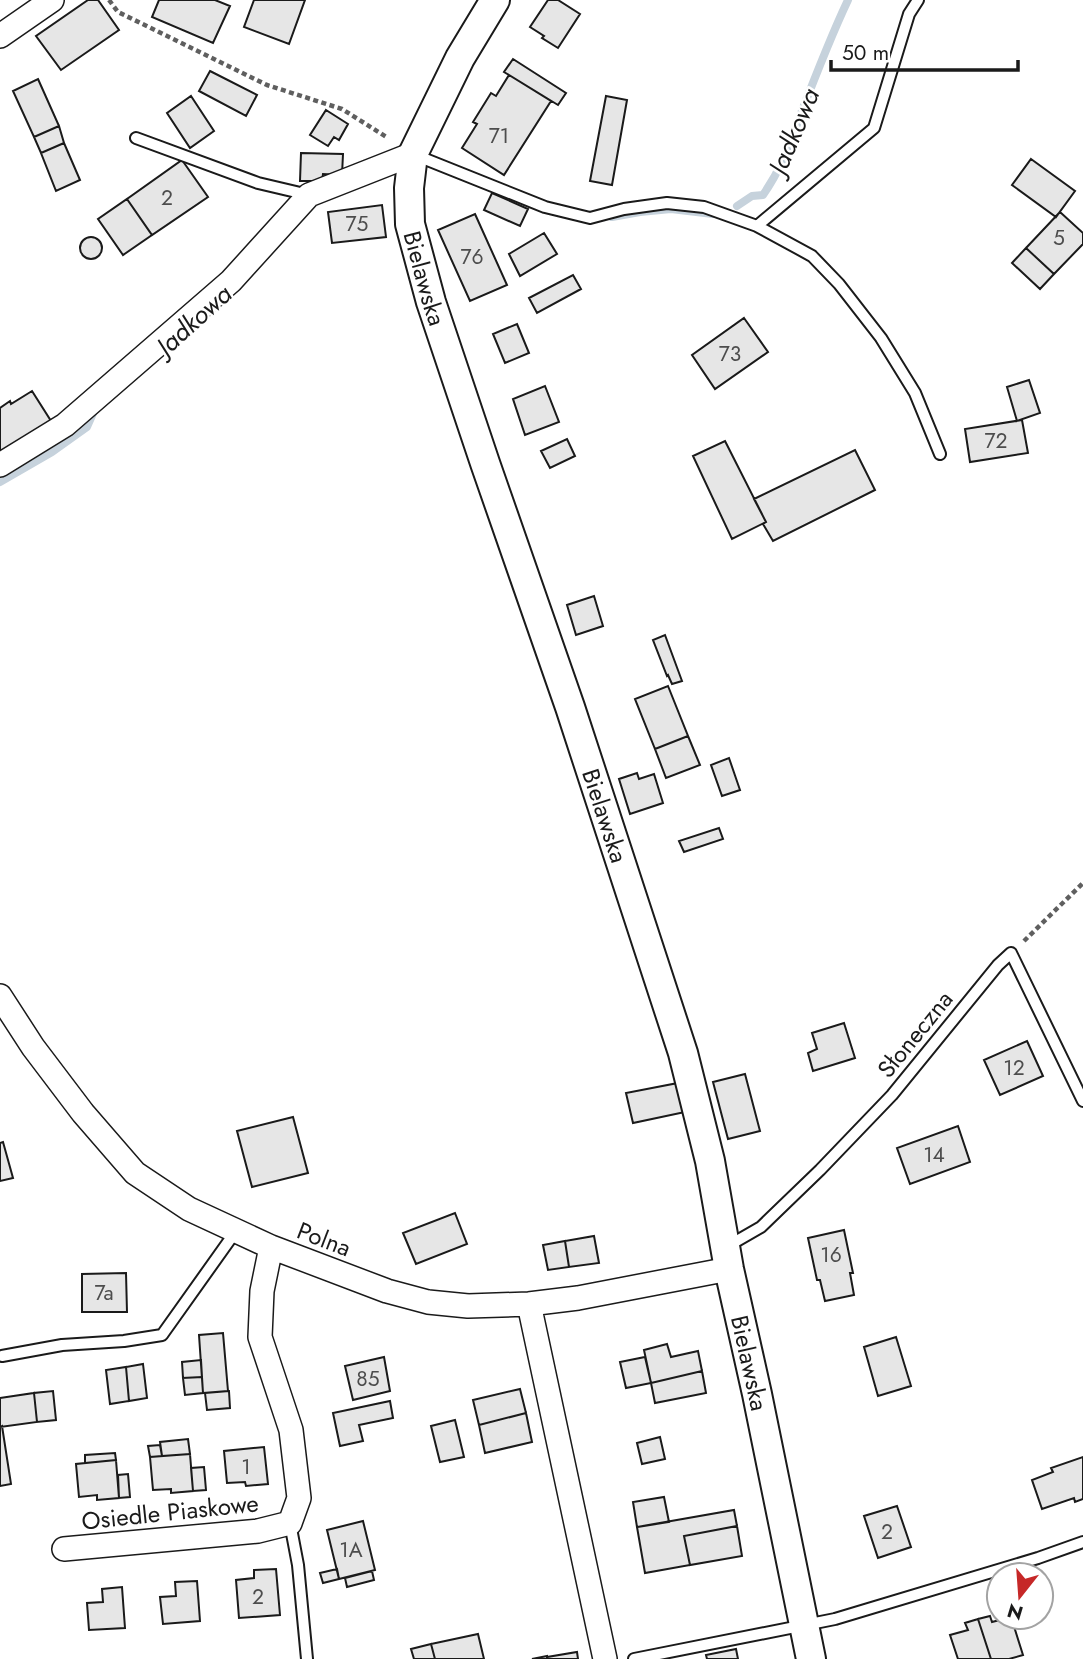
<svg xmlns="http://www.w3.org/2000/svg" width="1083" height="1659" viewBox="0 0 1083 1659" font-family="Jost,sans-serif">
  <style>
    .lines { fill: none; stroke-linecap: round; stroke-linejoin: round }
    .stream { stroke: #c6d2dc; stroke-width: 8 }
    .building { fill: #e6e6e6; stroke: #1a1a1a; stroke-width: 2 }
    .service-casing { stroke: #1a1a1a; stroke-width: 14 }
    .minor-casing { stroke: #1a1a1a; stroke-width: 26 }
    .tertiary-casing { stroke: #1a1a1a; stroke-width: 32 }
    .path { stroke: #5f5f5f; stroke-width: 4.5; stroke-dasharray: 5 3.5; stroke-linecap: butt }
    .service { stroke: #fff; stroke-width: 10 }
    .minor { stroke: #fff; stroke-width: 23 }
    .tertiary { stroke: #fff; stroke-width: 28 }
    .labels { text-anchor: middle; dominant-baseline: central; stroke-width: 5; stroke-linejoin: round; paint-order: stroke }
    .number-label { font-size: 21px; fill: #4d4d4d }
    .street-label { font-size: 24px; fill: #1a1a1a; stroke: #fff }
    .water-label { font-size: 26px; font-style: italic; fill: #1a1a1a; stroke: #fff }
  </style>
  <rect width="100%" height="100%" fill="#fff"/>
  <g class="lines">
    <path class="stream" d="M737 206 752 196 763 195C781 169 789 146 800 116 815 77 830 38 848 0
      M612 217 640 212 671 209 713 214
      M0 482 52 452 87 427 95 409"/>
  </g>
  <path class="building" d="M88 0H98L119 30 61 70 36 36Z
    M159 0H215L230 6 213 43 152 17Z
    M254 0H305L289 44 244 27Z
    M548 0H558L580 14 558 48 542 38 544 36 530 27Z
    M513 59 566 93 558 105 504 72Z
    M210 71 257 95 246 116 199 91Z
    M509 75 551 101 504 175 462 148 477 124 473 122 491 93 496 96Z
    M38 79 59 126 34 137 13 91Z
    M191 96 214 131 190 148 167 113Z
    M606 96 627 100 612 185 590 181Z
    M326 110 348 124 339 140 334 137 328 146 310 135Z
    M59 126 64 143 41 153 34 137Z
    M64 143 80 180 56 191 41 153Z
    M301 153 343 154 342 175 323 174 322 181H300Z
    M1031 159 1075 191 1056 217 1012 185Z
    M182 160 208 197 152 235 127 199Z
    M492 193 528 209 520 226 484 210Z
    M127 199 152 235 123 255 98 219Z
    M382 205 386 237 332 243 328 212Z
    M1060 212 1083 233V244L1054 274 1026 248Z
    M475 214 507 285 470 301 438 230Z
    M544 233 557 254 520 276 509 254Z
    M80 248a11 11 0 1 1 22 0a11 11 0 1 1-22 0Z
    M1026 248 1054 274 1040 289 1012 263Z
    M573 275 581 289 537 313 529 298Z
    M744 318 768 352 715 389 692 355Z
    M517 324 529 353 505 363 493 334Z
    M1029 380 1040 413 1017 421 1007 387Z
    M545 386 559 422 525 435 513 399Z
    M32 391 51 421 0 452V408L10 401 11 404Z
    M1022 420 1028 453 970 462 965 429Z
    M567 439 575 456 550 468 541 451Z
    M725 441 766 522 732 539 693 456Z
    M855 450 875 490 773 541 763 524 766 522 754 499Z
    M594 596 603 626 576 635 567 605Z
    M665 635 682 681 672 684 668 675 667 676 653 640Z
    M668 686 688 736 655 749 635 699Z
    M688 736 700 765 666 778 655 749Z
    M729 758 740 790 722 796 711 765Z
    M637 773 639 779 654 774 663 803 630 814 619 779Z
    M719 828 723 839 684 852 679 841Z
    M844 1023 855 1058 813 1071 808 1053 817 1049 812 1033Z
    M1027 1041 1043 1076 1000 1095 984 1060Z
    M745 1074 760 1131 728 1139 713 1082Z
    M678 1083 685 1112 633 1123 626 1093Z
    M293 1117 308 1173 252 1187 237 1131Z
    M958 1126 970 1162 910 1184 897 1148Z
    M3 1142 13 1178 0 1181V1143Z
    M455 1213 467 1244 416 1264 403 1233Z
    M844 1230 853 1273H850L854 1295 825 1301 820 1280H817L808 1238Z
    M594 1236 599 1263 569 1267 565 1241Z
    M565 1241 569 1267 548 1270 543 1245Z
    M126 1273 127 1312H82V1274Z
    M223 1333 228 1391 203 1393 199 1335Z
    M896 1337 911 1386 878 1396 864 1347Z
    M667 1344 671 1357 698 1351 702 1371 651 1383 644 1350Z
    M384 1357 390 1391 353 1400 345 1366Z
    M645 1357 651 1383 626 1388 620 1362Z
    M201 1360 202 1377 183 1378 182 1362Z
    M143 1364 147 1398 129 1401 126 1367Z
    M126 1367 129 1401 110 1404 106 1370Z
    M702 1371 706 1393 655 1403 651 1383Z
    M202 1377 203 1393 185 1395 183 1378Z
    M520 1389 526 1413 479 1425 473 1400Z
    M53 1391 56 1420 37 1422 34 1393Z
    M229 1391 230 1408 207 1410 205 1393Z
    M34 1393 37 1422 0 1427V1398Z
    M390 1401 393 1418 359 1425 363 1441 340 1446 333 1413Z
    M526 1413 532 1442 485 1453 479 1425Z
    M455 1420 464 1457 440 1462 431 1426Z
    M2 1426 11 1484 0 1486V1427Z
    M660 1437 665 1459 642 1464 637 1443Z
    M188 1439 190 1454 162 1456 160 1442Z
    M160 1445 162 1456 150 1457 148 1446Z
    M264 1447 268 1484 246 1486 245 1482 227 1483 224 1451Z
    M115 1453 116 1460 85 1463V1455Z
    M190 1454 193 1491 171 1493V1489L153 1490 150 1457Z
    M1083 1457V1499L1075 1502 1074 1498 1042 1509 1032 1480 1053 1472 1051 1468Z
    M116 1460 119 1498 97 1500V1495L79 1497 76 1464Z
    M204 1467 206 1490 193 1491 191 1468Z
    M128 1474 130 1497 119 1498 118 1475Z
    M664 1497 669 1522 637 1527 633 1502Z
    M897 1506 911 1547 878 1558 864 1516Z
    M734 1510 737 1526 684 1536 690 1565 645 1573 637 1527Z
    M363 1521 375 1570 339 1579 327 1530Z
    M737 1526 742 1556 690 1565 684 1536Z
    M276 1569 280 1615 239 1618 236 1580 254 1578V1570Z
    M337 1569 339 1579 323 1583 320 1573Z
    M372 1571 374 1580 347 1587 345 1578Z
    M197 1581 200 1621 163 1624 160 1597 176 1596 175 1582Z
    M122 1587 125 1628 89 1630 87 1603 103 1602 102 1589Z
    M990 1616 992 1622 1011 1617 1023 1655 1009 1659H991L978 1619Z
    M978 1619 991 1659H958L950 1635 968 1630 965 1623Z
    M478 1634 484 1659H435L431 1644Z
    M431 1644 435 1659H414L411 1649Z
    M736 1649 738 1659H707L706 1655Z
    M577 1652 578 1659H532L547 1656V1657Z"/>
  <g class="lines">
    <g class="service-casing">
      <path id="service" d="M136 138 258 183 309 195
        M415 155 545 207 590 218 624 209 667 203 704 207 757 226 812 256 839 284 881 338 915 393 940 454
        M757 226 874 128 909 14 918 0
        M728 1246 761 1227 820 1170 892 1095 998 965 1011 953 1083 1101
        M2 1356 62 1345 124 1341 162 1335 236 1231
        M290 1523 298 1565 307 1659
        M634 1659 835 1619 1038 1558 1083 1542"/>
    </g>
    <g class="minor-casing">
      <path id="minor" d="M0 36 52 0
        M0 465 65 425 231 281 309 195 413 154
        M0 996 33 1047 83 1113 135 1173 189 1209 271 1247 387 1291 428 1302 468 1306 529 1304 578 1298 729 1269
        M529 1304 605 1659
        M64 1549 258 1531 290 1523 299 1498 291 1430 260 1337 262 1291 271 1247"/>
    </g>
    <g class="tertiary-casing">
      <g id="tertiary">
        <path id="s1" d="M495 0 460 58 413 154 409 188 410 224 431 302 485 463 570 707 683 1053 710 1161 729 1269 757 1394 811 1659"/>
      </g>
    </g>
    <path class="path" d="M109 0 118 12 267 85 342 109 388 138
      M1024 941 1083 883"/>
    <use href="#service" class="service"/>
    <use href="#minor" class="minor"/>
    <use href="#tertiary" class="tertiary"/>
  </g>
  <g class="labels">
    <g class="number-label">
      <text x="499" y="136">71</text>
      <text x="167" y="198">2</text>
      <text x="357" y="224">75</text>
      <text x="1059" y="238">5</text>
      <text x="472" y="257">76</text>
      <text x="730" y="354">73</text>
      <text x="996" y="441">72</text>
      <text x="1014" y="1068">12</text>
      <text x="934" y="1155">14</text>
      <text x="831" y="1255">16</text>
      <text x="104" y="1293">7a</text>
      <text x="368" y="1379">85</text>
      <text x="246" y="1467">1</text>
      <text x="887" y="1532">2</text>
      <text x="351" y="1550">1A</text>
      <text x="258" y="1597">2</text>
    </g>
    <g class="street-label">
      <text stroke="none"><textPath href="#s1" startOffset="301">Bielawska</textPath></text>
      <text stroke="none"><textPath href="#s1" startOffset="868">Bielawska</textPath></text>
      <text transform="translate(915 1034) rotate(-51)">Słoneczna</text>
      <text transform="translate(324 1239) rotate(21)">Polna</text>
      <text stroke="none"><textPath href="#s1" startOffset="1435">Bielawska</textPath></text>
      <text transform="translate(170 1512) rotate(-6)">Osiedle Piaskowe</text>
    </g>
    <g class="water-label">
      <text transform="translate(794 131) rotate(-67)">Jadkowa</text>
      <text transform="translate(194 320) rotate(-42)">Jadkowa</text>
    </g>
  </g>
  <g transform="translate(1020 1596) rotate(197)"><circle r="33" fill="#ffffff" stroke="#a3a3a3" stroke-width="2"/>
  <path d="M0-5L12 26L0 18L-12 26Z" fill="#c62828"/>
  <text y="-10" font-size="19" font-weight="bold" text-anchor="middle" fill="#1a1a1a">N</text>
  </g>
  <path d="M831 60v10h187v-10" fill="none" stroke="#1a1a1a" stroke-width="3.5"/>
  <text x="842" y="60" font-size="21" fill="#1a1a1a" stroke="#ffffff" stroke-width="5" paint-order="stroke">50 m</text>
</svg>
